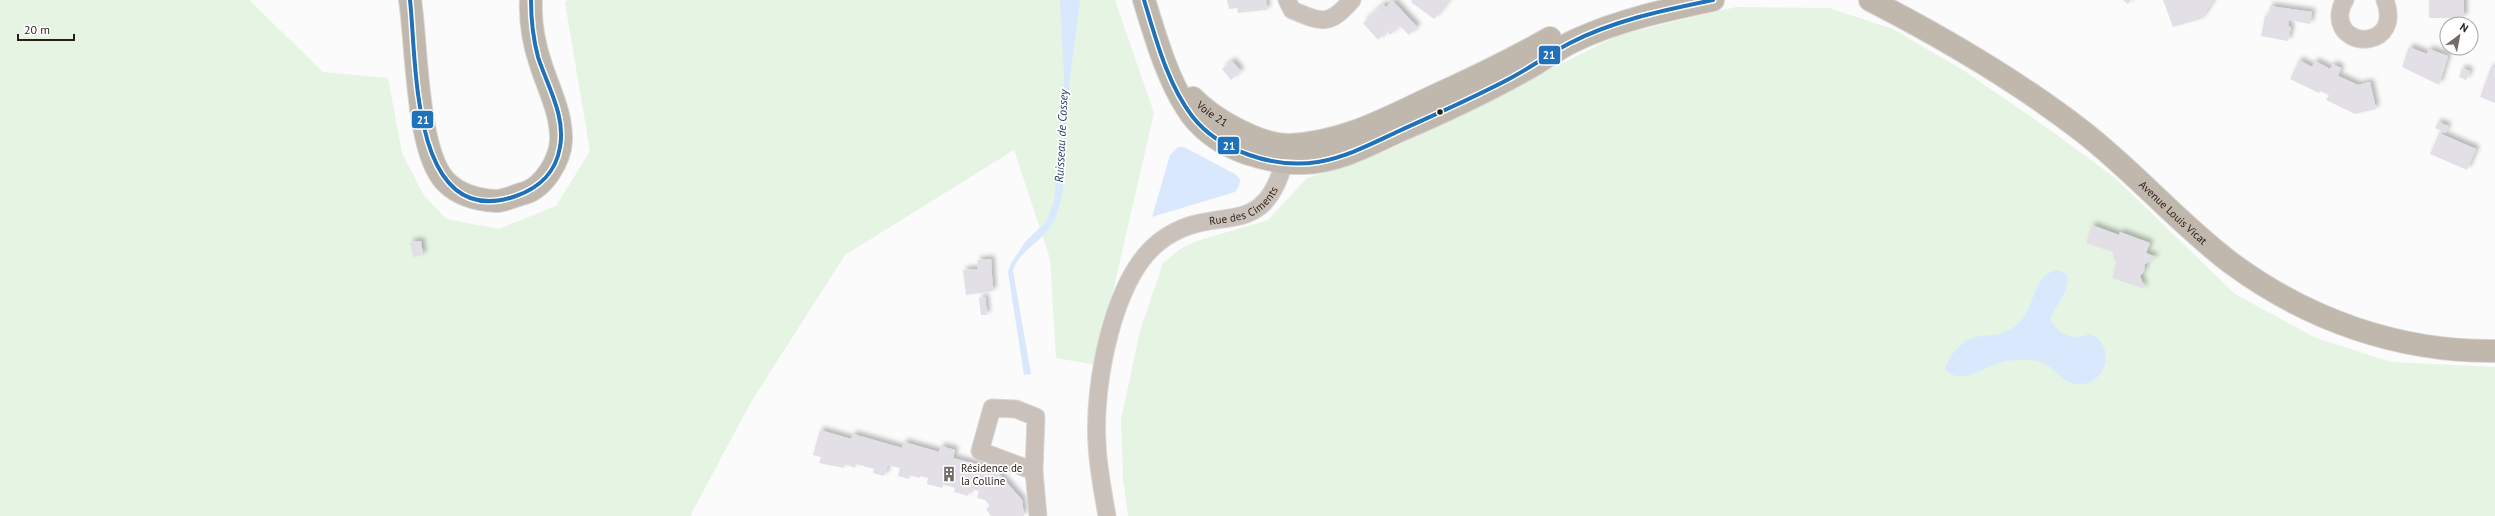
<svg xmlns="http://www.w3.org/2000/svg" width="2495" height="516" viewBox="0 0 2495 516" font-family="'PT Sans',sans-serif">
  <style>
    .green { fill: #e6f4e4 }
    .water { fill: #dae8fd }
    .building { fill: #e2dfe6; filter: url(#shadow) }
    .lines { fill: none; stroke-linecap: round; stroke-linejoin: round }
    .street-casing { stroke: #d9d7d6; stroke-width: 19 }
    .secondary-casing { stroke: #d9d7d6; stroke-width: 24 }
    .street { stroke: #cac2ba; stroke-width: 17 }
    .secondary { stroke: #c0b7ad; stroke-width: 22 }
    .bus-1-casing { stroke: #fff; stroke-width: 7 }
    .bus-1 { stroke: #1f72b9; stroke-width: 4 }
    .bus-dot { fill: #291d16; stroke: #fff; stroke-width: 1.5 }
    .labels { text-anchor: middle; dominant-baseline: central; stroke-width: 3.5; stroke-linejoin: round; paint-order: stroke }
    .street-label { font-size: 11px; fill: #291d16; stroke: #fff }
    .poi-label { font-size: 11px; fill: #291d16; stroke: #fff; text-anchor: start }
    .water-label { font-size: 12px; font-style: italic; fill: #243f67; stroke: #fff }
    .line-badge { stroke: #fff; stroke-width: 1.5 }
    .badge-label { font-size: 11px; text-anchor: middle; font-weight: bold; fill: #fff }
  </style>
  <defs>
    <filter id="shadow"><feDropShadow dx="3.5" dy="-3.5" stdDeviation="2" flood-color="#0004"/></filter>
  </defs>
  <rect width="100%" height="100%" fill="#fbfbfb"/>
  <path class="green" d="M0 0H249L323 72 388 78 402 153 423 194 446 219 499 229 556 206 590 151 565 3 567 0H1115L1154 113 1096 365 1056 358 1050 259 1014 150 845 255 751 402 690 516H0Z
    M1736 7 1829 8 1893 29 1963 70 2053 132 2115 178 2235 294 2316 338 2391 362 2495 367V516H1128L1123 479 1121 420 1140 331 1163 263 1180 249 1197 241 1268 220 1307 178 1354 164 1388 150 1619 35Z"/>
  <path class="water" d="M1060 0H1080L1069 86 1063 190C1060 202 1058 215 1051 226 1041 242 1019 251 1013 271L1031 374 1024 375 1008 272 1011 263 1026 241 1046 222 1054 201 1064 79Z
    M1178 147H1184L1235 174 1240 179 1239 186 1235 192 1152 217 1170 155Z
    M2058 270 2067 274 2068 281 2065 292 2050 318C2056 334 2074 341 2089 334 2116 343 2108 382 2082 384 2064 386 2057 369 2043 363 2033 358 2017 360 2007 361 1988 364 1960 388 1945 369L1950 356 1965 341C1986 330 2003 343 2023 318 2036 302 2033 274 2058 270Z"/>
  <path class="building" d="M1227 0H1266L1267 10 1238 13 1237 8 1229 9Z
    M1412 0H1449L1434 19 1411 2Z
    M2123 0H2131L2128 4Z
    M2163 0H2213L2201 19 2173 27Z
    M2429 0H2464V18H2429Z
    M1393 1 1417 27 1409 35 1400 26 1390 35 1387 31 1378 40 1363 23 1383 4 1386 7Z
    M2270 6 2312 12 2310 24 2289 20 2288 26 2291 27 2288 41 2261 36 2265 16H2268Z
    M2409 47 2427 54 2429 49 2448 56 2439 85 2402 67Z
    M2299 60 2312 67 2315 61 2330 69 2333 64 2341 68 2338 76 2358 85 2370 82 2376 109 2355 114 2326 100 2329 95 2320 91 2319 93 2290 79Z
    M1232 61 1241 71 1231 80 1222 69Z
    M2491 67 2495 68V103L2480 97Z
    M2462 68 2470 71 2466 80 2459 77Z
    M2438 122 2448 126 2445 133 2435 128Z
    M2439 133 2476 149 2467 170 2430 154Z
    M2092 225 2119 235 2120 232 2150 243 2146 253 2156 257 2145 264 2144 271 2140 276 2145 289 2112 278 2117 263 2113 258V252L2086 243Z
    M421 241 423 255 413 257 410 242Z
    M991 259 993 291 966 295 963 270 978 269 977 260Z
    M985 297 987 315H981L979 298Z
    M820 430 851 439 853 434 902 448 904 442 939 452 941 446 955 450 953 458 995 469 1022 500 1024 516H991L986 509 990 506 985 500 977 498 979 491 970 489 968 496 954 492 955 488 943 484 942 488 927 484 928 478 920 476V478L910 475 909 479 898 476 900 468 888 465 884 476 873 473 874 469 856 464 855 468 845 464 844 468 819 463 821 457 813 455Z"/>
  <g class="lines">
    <g class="street-casing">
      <g id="street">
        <path d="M1287 0 1292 10C1323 23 1329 26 1352 0"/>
        <path d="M2345 0C2341 5 2341 8 2340 14 2338 51 2403 48 2385 0"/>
        <path d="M1034 471 980 451 992 408 1016 409 1036 417 1034 471 1038 516"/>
        <path id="s1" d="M1107 516C1103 492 1098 468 1097 444 1093 387 1112 279 1159 242 1217 197 1265 250 1287 151"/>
      </g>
    </g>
    <g class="secondary-casing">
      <g id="secondary">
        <path d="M410 0C417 44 416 152 446 182 459 195 477 200 496 201 505 201 516 195 525 193 544 187 560 160 561 141 562 114 549 90 541 65 534 45 530 22 531 0"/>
        <path d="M1144 0C1155 35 1166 75 1186 107 1199 129 1222 145 1246 153 1264 159 1284 164 1304 163 1338 162 1369 145 1399 131 1441 113 1484 93 1525 70 1542 61 1558 48 1576 40 1619 20 1666 10 1713 0"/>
        <path id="s2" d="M1870 0C1944 38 2016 80 2082 131 2135 172 2178 223 2231 263 2308 320 2399 352 2495 351"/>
        <path id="s3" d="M1193 98C1213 119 1259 145 1289 145 1343 143 1387 118 1434 96 1474 78 1513 59 1550 38"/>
      </g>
    </g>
    <use href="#street" class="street"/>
    <use href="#secondary" class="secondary"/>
    <g class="bus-1-casing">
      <path id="bus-1" d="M410 0C417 61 410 233 516 196 539 188 556 172 560 147 566 116 547 85 538 57 533 38 531 19 531 0
        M1144 0C1156 39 1167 83 1192 116 1219 151 1274 169 1318 162 1347 157 1373 143 1399 131 1436 114 1473 98 1509 79 1530 68 1549 54 1570 43 1614 20 1665 10 1713 0"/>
    </g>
    <use href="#bus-1" class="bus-1"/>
  </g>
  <defs>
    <g id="building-bare" transform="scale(1.2)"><path d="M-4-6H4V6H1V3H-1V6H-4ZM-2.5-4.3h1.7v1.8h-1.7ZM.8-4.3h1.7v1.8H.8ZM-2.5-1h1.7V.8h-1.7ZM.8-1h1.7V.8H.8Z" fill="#726b66" stroke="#fff" stroke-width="2.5" paint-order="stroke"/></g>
  </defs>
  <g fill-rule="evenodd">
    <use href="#building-bare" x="949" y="474"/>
  </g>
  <circle class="bus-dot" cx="1440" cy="112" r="3.5"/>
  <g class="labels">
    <g class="street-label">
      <text stroke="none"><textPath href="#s3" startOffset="25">Voie 21</textPath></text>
      <text stroke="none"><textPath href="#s1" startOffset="384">Rue des Ciments</textPath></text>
      <text stroke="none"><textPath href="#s2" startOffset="372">Avenue Louis Vicat</textPath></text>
    </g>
    <g class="poi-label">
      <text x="961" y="468">Résidence de<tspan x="961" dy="13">la Colline</tspan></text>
    </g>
    <g class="water-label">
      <text transform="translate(1061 136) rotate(-87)">Ruisseau de Cossey</text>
    </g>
  </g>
  <g class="line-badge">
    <rect x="1538" y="45" width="23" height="20" rx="4" fill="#1f72b9"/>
    <rect x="411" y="110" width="23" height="19" rx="4" fill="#1f72b9"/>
    <rect x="1217" y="136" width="23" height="19" rx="4" fill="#1f72b9"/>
  </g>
  <g class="badge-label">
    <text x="1549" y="59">21</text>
    <text x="423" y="124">21</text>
    <text x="1229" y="150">21</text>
  </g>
  <g transform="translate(2459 36) rotate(32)"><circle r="19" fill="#ffffff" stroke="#a9a5a2"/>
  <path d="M0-3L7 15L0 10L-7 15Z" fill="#726b66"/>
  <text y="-6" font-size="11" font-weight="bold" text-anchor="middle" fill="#291d16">N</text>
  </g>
  <path d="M18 34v6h56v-6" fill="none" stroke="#291d16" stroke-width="2"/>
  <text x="24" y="34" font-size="12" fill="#291d16" stroke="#ffffff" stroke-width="3" paint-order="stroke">20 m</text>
</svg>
